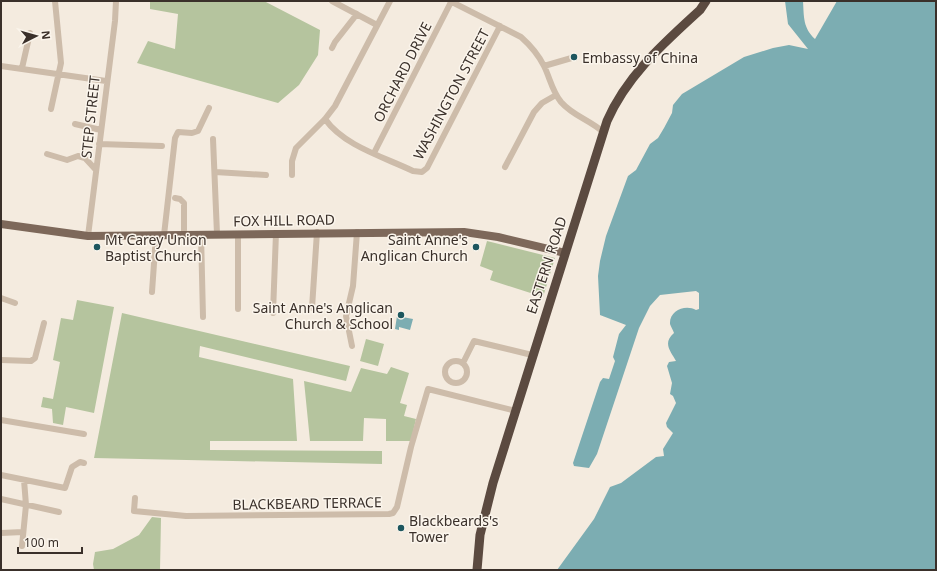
<svg xmlns="http://www.w3.org/2000/svg" width="937" height="571" viewBox="0 0 937 571" font-family="'Noto Sans',sans-serif">
  <style>
    .green { fill: #b5c49e }
    .water { fill: #7cadb2 }
    .lines { fill: none; stroke-linecap: round; stroke-linejoin: round }
    .minor { stroke: #cdbcaa; stroke-width: 6 }
    .major { stroke: #7d685a; stroke-width: 8 }
    .highway { stroke: #5b4a40; stroke-width: 9 }
    .poi-dot { fill: #1d565e; stroke: #fbf5ec; stroke-width: 1.5 }
    .labels { text-anchor: middle; dominant-baseline: central; stroke-width: 3; stroke-linejoin: round; paint-order: stroke }
    .poi-label { font-size: 14px; fill: #3a302a; stroke: #fbf5ec; text-anchor: start }
    .street-label { font-size: 14px; fill: #3a302a; stroke: #fbf5ec }
  </style>
  <rect width="100%" height="100%" fill="#f4ebdf"/>
  <path class="green" d="M150 1H264L320 30 318 55 299 85 278 103 137 63 148 41 175 49 178 14 150 9Z
    M487 241 555 258 543 297 490 280 493 271 480 266Z
    M77 300 114 307 94 413 66 407 63 425 53 423 52 409 41 407 43 397 53 399 60 362 53 360 61 318 73 320Z
    M122 313 350 366 346 381 200 346 199 357 293 379 297 441H210V450L382 451V464L94 458Z
    M366 339 384 344 378 366 360 361Z
    M391 367 409 373 400 403 407 405 404 416 416 419 411 441H386V419L364 418 363 441H310L304 381 351 392 361 368 387 374Z
    M152 517 161 518 160 570H94L93 564 95 552 113 549 139 535Z"/>
  <path class="water" d="M785 1H803C804 17 803 28 815 39L837 1H936V570H557L594 519 610 487 621 483 656 457 664 456 663 449 673 433 667 427 666 423 676 403 673 396 670 394 672 383 667 366 669 362 676 361C671 352 662 343 674 333 673 330 671 327 670 324 669 310 686 304 696 310L699 309V293L696 291 660 295 650 306 639 328 597 454 589 468 574 466 573 463 600 382 603 378 609 379 615 361 613 357 619 334 626 325 600 315 598 276 600 261 606 236 628 176 636 170 650 144 658 138 664 128 672 113 673 105 682 94 744 57 773 48 789 45 808 49 788 24Z
    M397 316 413 319 410 330 399 327V330L395 329Z"/>
  <g class="lines">
    <path class="minor" d="M332 1 377 25
      M450 1 521 37C530 45 538 54 544 66 550 78 552 91 561 102 573 116 590 120 603 132
      M332 48 335 42 357 14
      M1 66 106 81
      M544 66 575 57
      M22 68 30 33
      M51 109 61 63 55 1
      M325 119C344 146 384 157 413 171L422 172 427 168 500 26
      M75 124 101 130
      M213 139 217 234
      M99 144 162 146
      M374 153 451 2
      M47 154 67 160 78 156 85 158 96 170
      M505 167 534 112 542 103 556 95
      M215 172 266 175
      M292 175V161L296 148 325 119 335 106 390 1
      M175 198 180 199 184 203V235
      M201 234 203 317
      M238 234V309
      M164 235 175 138 178 132 192 133 198 131 209 108
      M88 236 115 21 116 1
      M152 292 156 235
      M1 298 15 303
      M312 308 317 232
      M273 313 276 233
      M352 346 346 316 353 286 357 232
      M1 360 31 361 35 358 44 323
      M445 372a11 11 0 1 1 22 0a11 11 0 1 1-22 0Z
      M463 363 474 341 532 355
      M1 420 84 434
      M1 475 65 488 72 467 80 462 84 463
      M135 498 134 511 186 516 389 514 393 513 397 507 411 447 428 389 516 411
      M1 499 59 512
      M1 533 23 532
      M22 546 26 505 24 480"/>
    <path class="major" d="M1 224 88 236 464 232 498 237 565 253"/>
    <path class="highway" d="M477 570 480 535 493 483 607 121C627 75 664 43 700 10L706 1"/>
  </g>
  <g class="poi-dot">
    <circle cx="574" cy="57" r="4"/>
    <circle cx="97" cy="247" r="4"/>
    <circle cx="476" cy="247" r="4"/>
    <circle cx="401" cy="315" r="4"/>
    <circle cx="401" cy="528" r="4"/>
  </g>
  <g class="labels">
    <g class="poi-label">
      <text x="582" y="57">Embassy of China</text>
      <text x="105" y="239">Mt Carey Union<tspan x="105" dy="16">Baptist Church</tspan></text>
      <text x="468" y="239" text-anchor="end">Saint Anne's<tspan x="468" dy="16">Anglican Church</tspan></text>
      <text x="393" y="307" text-anchor="end">Saint Anne's Anglican<tspan x="393" dy="16">Church &amp; School</tspan></text>
      <text x="409" y="520">Blackbeards's<tspan x="409" dy="16">Tower</tspan></text>
    </g>
    <g class="street-label">
      <text transform="translate(402 72) rotate(-63)">ORCHARD DRIVE</text>
      <text transform="translate(451 94) rotate(-62)">WASHINGTON STREET</text>
      <text transform="translate(90 117) rotate(-84)">STEP STREET</text>
      <text transform="translate(284 220) rotate(-1)">FOX HILL ROAD</text>
      <text transform="translate(546 265) rotate(-72)">EASTERN ROAD</text>
      <text transform="translate(307 503) rotate(-1)">BLACKBEARD TERRACE</text>
    </g>
  </g>
  <rect width="937" height="571" fill="none" stroke="#3a302a" stroke-width="4"/>
  <g transform="translate(36 36) rotate(84)" stroke="#fbf5ec" stroke-width="3" paint-order="stroke">
  <path d="M0-3L7 15L0 10L-7 15Z" fill="#3a302a"/>
  <text y="-6" font-size="11" font-weight="bold" text-anchor="middle" fill="#3a302a">N</text>
  </g>
  <path d="M18 547v6h64v-6" fill="none" stroke="#3a302a" stroke-width="2"/>
  <text x="24" y="547" font-size="12" fill="#3a302a" stroke="#fbf5ec" stroke-width="3" paint-order="stroke">100 m</text>
</svg>
